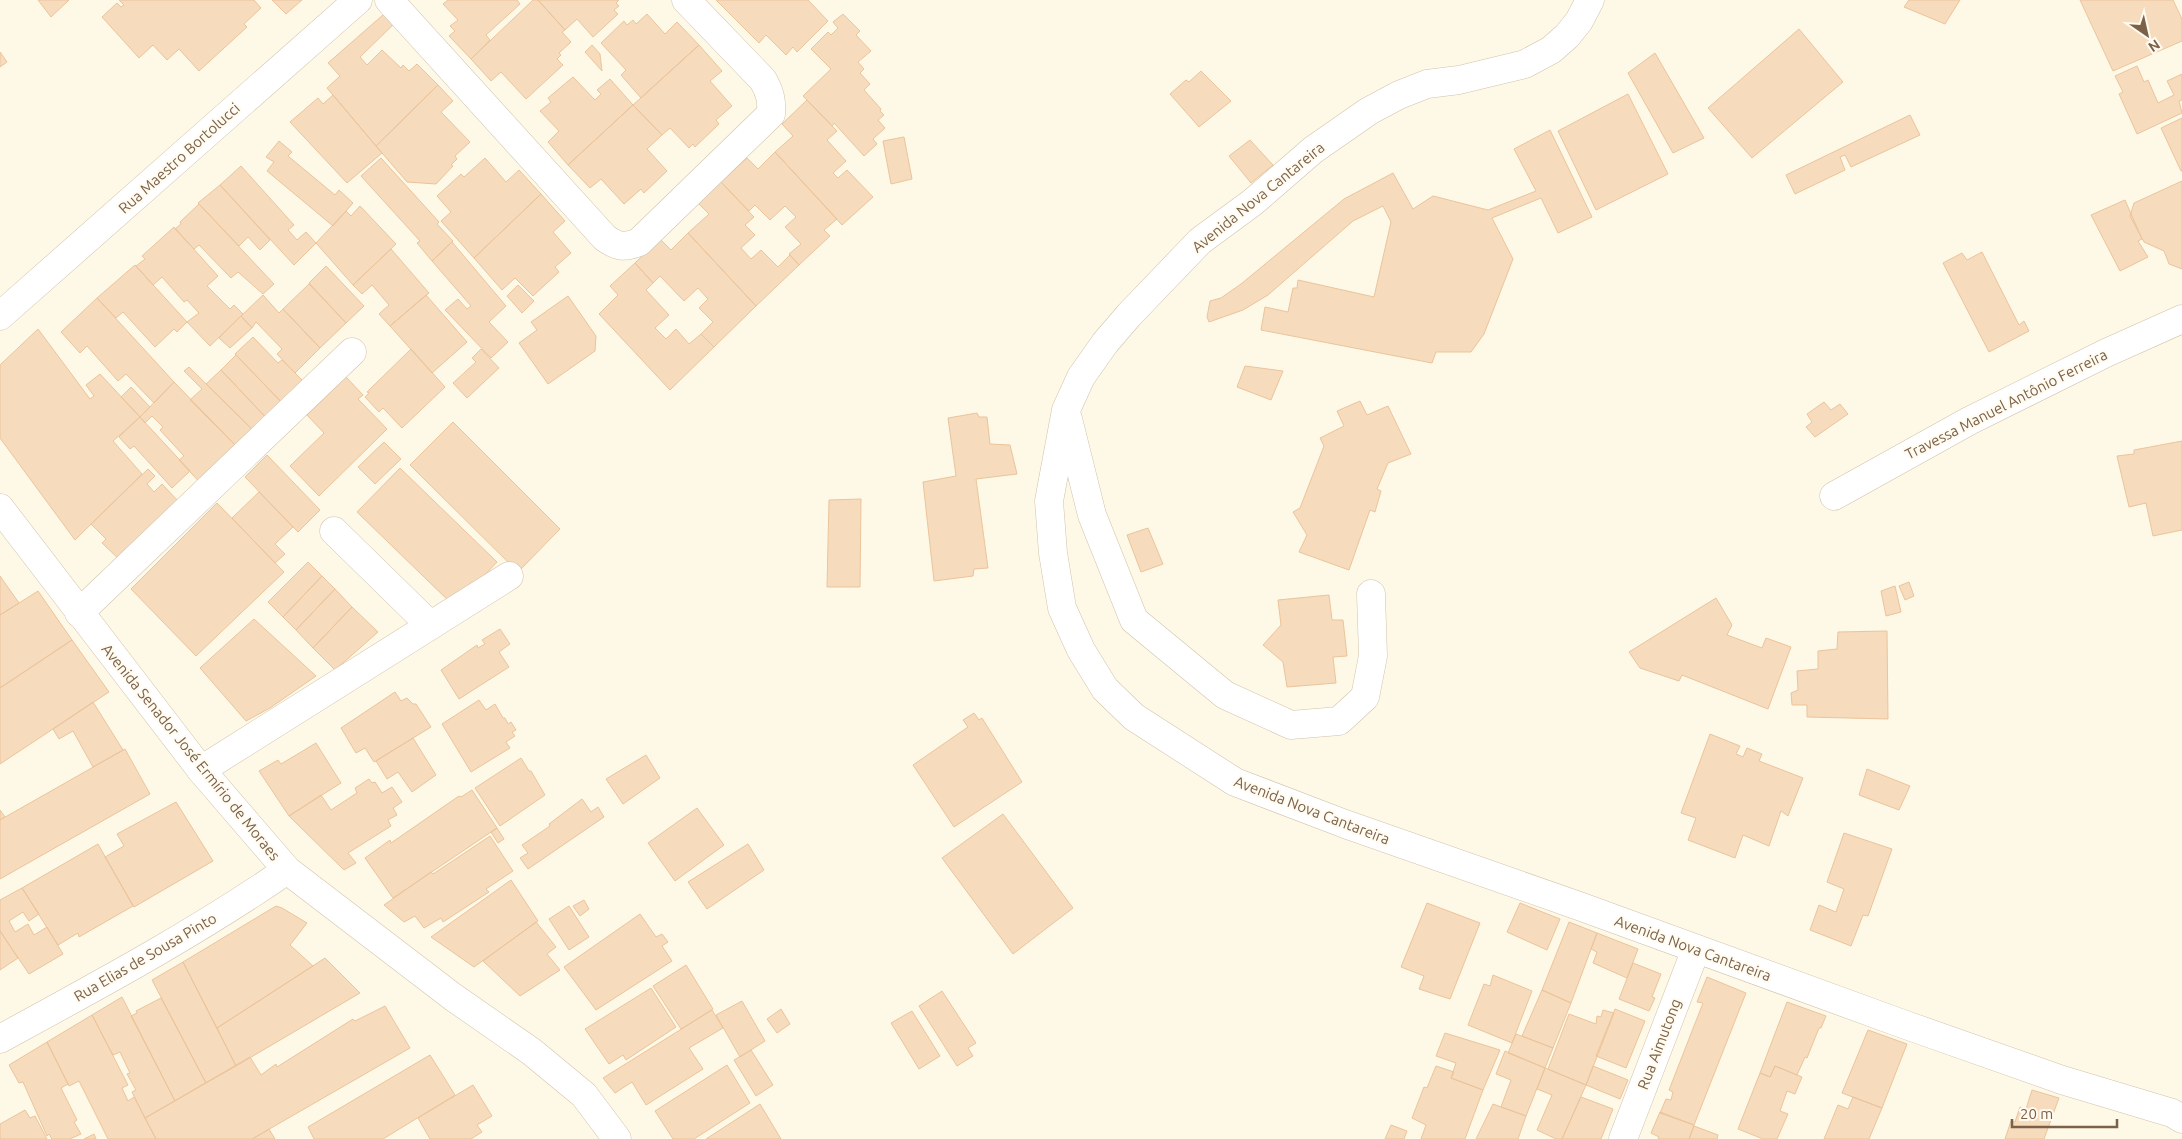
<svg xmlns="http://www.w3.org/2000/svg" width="2182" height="1139" viewBox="0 0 2182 1139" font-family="Ubuntu,sans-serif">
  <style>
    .building { fill: #f6dbbc; stroke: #ebc49b }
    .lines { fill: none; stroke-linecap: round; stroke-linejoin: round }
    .minor-casing { stroke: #d2c2ab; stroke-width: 29 }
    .secondary-casing { stroke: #d5c3a9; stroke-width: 29 }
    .minor { stroke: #fff; stroke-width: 28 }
    .secondary { stroke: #fff; stroke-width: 28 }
    .labels { text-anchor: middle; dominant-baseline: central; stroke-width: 4; stroke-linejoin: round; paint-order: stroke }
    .street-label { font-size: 15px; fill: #7b6148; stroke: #fffbf0 }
  </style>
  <rect width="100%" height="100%" fill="#fef8e7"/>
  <path class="building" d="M38 0H69L51 17Z
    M119 0H254L261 8 244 24 247 27 199 71 179 49 167 60 153 45 139 58 102 17 117 3 121 7 124 5Z
    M272 0H302L286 14Z
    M448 0H517L520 4 486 35 490 40 471 59 449 36 455 31 450 26 458 20 443 4Z
    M533 0H538L565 30 562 32 571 42 559 53 561 55 557 59 563 65 526 99 501 72 491 81 471 59Z
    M538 0H619L616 3 619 6 614 10 618 14 593 37 577 19 565 30Z
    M716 0H808L828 21 797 52 793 47 786 55 766 35 759 43Z
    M1909 0H1960L1945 24 1904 7Z
    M2080 0H2173L2182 19V41L2113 71Z
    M392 7 401 17 360 57 367 65 382 50 401 68 403 65 409 71 417 64 438 85 376 146 327 88 340 76 328 63Z
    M647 14 665 34 677 22 699 45 641 98 621 75 626 70 601 43 624 21 627 25 633 20 636 24Z
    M843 14 860 31 856 35 871 51 858 62 864 69 860 73 870 84 864 90 881 109 880 111 884 115 878 120 885 128 873 139 877 144 864 156 834 123 832 126 803 96 831 69 811 49 828 32 831 35 838 28 833 22Z
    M1799 29 1843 82 1752 158 1708 108Z
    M592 45 600 54 602 71 585 52Z
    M699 45 722 71 710 81 732 106 716 120 719 124 695 147 693 144 689 148 670 128 662 135 633 105Z
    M0 52 7 62 0 67Z
    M1655 53 1704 138 1673 153 1628 73Z
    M2137 66 2144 82 2148 80 2158 103 2174 95 2167 81 2182 74V100L2179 101 2182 113 2137 134 2119 94 2123 92 2115 76Z
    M1201 71 1231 101 1199 127 1170 94 1186 80 1189 82Z
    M573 77 595 100 601 94 597 90 610 79 633 105 568 165 548 142 559 131 540 111 551 102 548 98Z
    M438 85 453 101 441 112 470 142 455 156 457 159 451 165 453 166 436 184 407 182 376 146Z
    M1628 94 1668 174 1596 210 1558 131Z
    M333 95 382 153 347 183 290 122 318 98 323 104Z
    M807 100 837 131 827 140 846 161 833 173 838 178 847 170 873 197 842 225 775 152 793 136 782 124Z
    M633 105 662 135 647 149 667 171 644 193 641 189 624 204 601 179 590 188 568 165Z
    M1910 115 1920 135 1851 167 1845 155 1840 157 1845 170 1795 194 1786 175Z
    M2182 118V171H2181L2161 128Z
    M1550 130 1592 217 1558 233 1541 198 1492 218 1513 259 1484 334 1471 352H1436L1432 363 1261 330 1265 307 1288 312 1293 288H1297L1298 280 1374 297 1391 222 1383 206 1353 221 1268 295 1243 310 1209 322 1207 317 1210 301 1221 298 1241 284 1344 199 1393 173 1413 209 1433 196 1488 210 1536 191 1514 149Z
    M904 137 912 179 891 184 883 141Z
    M1250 140 1273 165 1251 183 1229 156Z
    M279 141 292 152 288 156 335 195 339 190 353 203 333 226 267 171 274 162 266 157Z
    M775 152 837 219 824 230 830 236 799 265 789 254 801 244 785 227 796 217 785 206 770 220 755 205 749 211 721 182 747 158 758 169Z
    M381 158 439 222 437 224 453 241 432 261 417 243 420 241 361 176Z
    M485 158 506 182 519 170 541 194 474 258 441 221 451 212 437 196 461 174 464 177Z
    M241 166 294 225 288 230 297 240 306 232 316 243 294 265 220 185Z
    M2182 181V269L2169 264 2164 251 2144 242 2130 216 2134 203Z
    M721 182 754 217 745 225 755 235 741 248 751 259 761 250 778 267 790 255 799 265 756 306 688 233 709 214 698 203Z
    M220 185 270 240 260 250 248 237 239 246 198 203Z
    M541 194 565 221 553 232 571 253 555 267 559 272 533 296 515 278 502 290 474 258Z
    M2125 200 2142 239 2138 241 2148 257 2120 271 2091 215Z
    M199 204 274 284 263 294 238 272 231 278 199 245 194 249 175 229 181 224 180 222Z
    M360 206 396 244 353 285 316 243 346 211 351 216Z
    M174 227 218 276 207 286 230 309 234 305 243 314 210 346 187 322 199 313 187 300 184 302 162 277 153 285 136 266 145 259 142 256Z
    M688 233 756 306 714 347 701 334 713 322 699 308 708 299 698 288 684 301 660 276 653 283 635 263 660 239 671 250Z
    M452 242 506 306 489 322 508 342 491 358 445 310 458 299 467 309 471 306 432 261Z
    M391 249 429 293 390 326 379 314 389 305 372 285 362 294 353 285Z
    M1982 252 2019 325 2024 321 2029 331 1989 352 1943 263 1962 253 1967 260Z
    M635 263 653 283 646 290 669 315 655 328 666 339 676 329 689 344 701 334 714 347 670 390 599 314 618 295 610 286Z
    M135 265 187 322 177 332 174 329 155 347 123 312 116 318 97 298Z
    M326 266 364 306 346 323 309 283Z
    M309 284 346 323 320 348 283 309Z
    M518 285 534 301 522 313 507 296Z
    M263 295 279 313 283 309 320 348 295 373 277 354 282 349 256 322 252 328 241 316Z
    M426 295 467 342 432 373 390 326Z
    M568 296 596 336 595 351 548 384 519 343 537 330 531 322Z
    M97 298 174 382 154 403 126 374 118 381 87 346 80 353 61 332Z
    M241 316 252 328 230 348 219 338Z
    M38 329 90 399 94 396 86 385 100 374 140 417 113 441 142 474 75 540 0 438V365Z
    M253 337 278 363 282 360 310 388 288 409 235 354Z
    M411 349 445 387 402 428 383 408 379 412 365 397 369 393 367 392Z
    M481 349 499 368 467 398 453 383 476 362 472 358Z
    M236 355 288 409 272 424 221 370Z
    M1245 366 1283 371 1271 400 1237 387Z
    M189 367 259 436 242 452 190 400 202 389 184 371Z
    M221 370 272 424 259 436 206 384Z
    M346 377 363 395 358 399 387 429 319 496 290 466 324 433 307 415Z
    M174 382 242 452 205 488 179 460 184 456 160 430 163 427 152 416 145 423 140 417Z
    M131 387 150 407 140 417 121 397Z
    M1360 401 1367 415 1388 406 1411 454 1388 463 1377 489 1381 491 1375 512 1370 510 1349 570 1299 552 1307 535 1293 512 1300 508 1324 446 1320 438 1344 426 1337 411Z
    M1824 402 1831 410 1840 404 1848 414 1815 437 1806 427 1812 422 1807 414Z
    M977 413 979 417H987L990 444 1010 445 1017 474 976 479 988 568 974 569 973 576 934 581 923 482 956 476 948 418Z
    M140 417 190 471 172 488 134 446 130 449 119 437Z
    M453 422 560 529 518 572 410 465Z
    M2182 441V530L2153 536 2146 503 2129 507 2117 456 2134 454V450Z
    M384 442 401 459 375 484 358 467Z
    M267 455 320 510 298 532 245 477Z
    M400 468 497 562 455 607 357 512Z
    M148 469 155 476 147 484 154 492 162 484 179 502 121 561 102 543 106 539 91 524Z
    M259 492 293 527 275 544 285 554 275 563 232 518Z
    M861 499 860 587H827L829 500Z
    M217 503 284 572 196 656 131 589Z
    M1148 528 1163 564 1141 572 1127 535Z
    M308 562 322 576 283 617 268 602Z
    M0 576 19 603 0 615Z
    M322 576 335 589 296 630 283 617Z
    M1909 582 1914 596 1905 600 1899 586Z
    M1895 586 1901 612 1886 616 1881 591Z
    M335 589 352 607 313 648 296 630Z
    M38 591 72 640 0 688V615Z
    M1329 595 1332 620H1343L1347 656 1333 657 1336 683 1287 687 1283 662 1263 645 1281 625 1278 600Z
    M1716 598 1732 625 1727 635 1762 648 1766 638 1791 647 1768 709 1682 675 1679 681 1640 668 1629 652Z
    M352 607 378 632 335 670 313 648Z
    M254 619 316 676 270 708 246 721 200 668Z
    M500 629 510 644 499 652 509 667 459 699 441 670 477 645 478 648 485 644 482 640Z
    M1887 631 1888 719 1807 717V705H1792L1791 693 1798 690 1797 671 1818 669V651L1837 649 1838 632Z
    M72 640 109 692 0 764V688Z
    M395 692 401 701 407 698 413 704H416L431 727 374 762 365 748 356 753 341 728Z
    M479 700 486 710 495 704 503 718H505L508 724 511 722 516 730 512 732 515 736 506 742 510 748 471 772 442 724Z
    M93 702 123 750 93 767 73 731 59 739 53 729Z
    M974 713 979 720 982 718 1022 782 954 827 913 765 968 727 963 720Z
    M1710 734 1740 746 1736 754 1743 757 1747 748 1762 754 1759 761 1803 778 1788 816 1781 811 1769 846 1743 835 1735 858 1688 840 1696 818 1681 813Z
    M413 738 436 775 412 792 398 772 387 779 376 761Z
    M316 743 341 783 289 816 259 771 278 760 281 764Z
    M125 749 150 794 0 879V820Z
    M646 755 660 778 623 804 606 779Z
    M521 758 529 771H531L545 795 500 826 475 788Z
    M1867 769 1910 786 1899 810 1859 795Z
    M369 779 372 783 375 782 382 793 392 787 402 802 393 808 397 815 388 820 391 826 348 853 356 863 344 870 289 816 321 795 331 810 357 793 355 788Z
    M472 790 497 828 393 898 365 858 390 840 391 843 459 796 461 797Z
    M582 799 591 812 598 807 604 817 528 869 520 858 528 853 522 845 550 826 549 824Z
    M176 802 213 861 134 907 105 857 124 846 117 834Z
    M697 808 724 845 675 881 648 843Z
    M0 810 5 817 0 820Z
    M1003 814 1073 908 1013 954 942 858Z
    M497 828 504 839 498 843 491 832Z
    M1844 833 1892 849 1868 916 1863 915 1851 946 1810 930 1819 905 1836 912 1844 889 1827 882Z
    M490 836 513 871 486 889 489 892 443 922 441 918 424 928 415 916 404 922 384 905 431 872 433 874Z
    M98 844 133 906 79 937 78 933 58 945 22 888Z
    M748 844 764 870 707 909 688 882Z
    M511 880 538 921 474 967 431 937Z
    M22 888 39 914 29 921 23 912 9 921 15 932 28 924 34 935 47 927 63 954 29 974 0 931V900Z
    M584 900 589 909 580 916 573 906Z
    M1427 903 1480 923 1450 999 1419 989 1424 976 1401 967Z
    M1520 903 1560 919 1547 950 1507 932Z
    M276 906 282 908 307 923 290 945 313 966 217 1028 183 962Z
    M569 906 589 937 569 950 549 919Z
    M640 914 656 937 662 934 668 942 662 946 672 961 596 1010 564 967Z
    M536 922 556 947 547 954 560 970 520 996 483 961Z
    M1569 922 1597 933 1571 1003 1542 990Z
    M0 931 18 958 0 970Z
    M1597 933 1638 949 1627 978 1593 963 1597 952 1591 949Z
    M325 958 360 993 236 1066 217 1028Z
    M183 962 236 1066 206 1083 152 980Z
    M1633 963 1661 974 1652 997 1655 998 1649 1011 1619 999Z
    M686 965 713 1009 681 1029 653 986Z
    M1493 975 1532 991 1512 1043 1468 1025 1484 984 1490 986Z
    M1707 977 1746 993 1694 1125 1660 1113 1666 1099 1671 1100 1673 1092 1669 1090 1703 1003 1697 1002Z
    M651 988 676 1027 626 1060 623 1055 609 1064 585 1029Z
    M1542 990 1571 1003 1553 1048 1522 1036Z
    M942 991 976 1043 968 1048 973 1056 957 1066 919 1006Z
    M122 997 175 1101 145 1118 132 1092 136 1090 127 1074 130 1073 120 1052 113 1055 92 1015Z
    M161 998 206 1083 175 1101 131 1016 137 1013 136 1011Z
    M742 1001 765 1041 740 1057 716 1015Z
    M1787 1002 1826 1016 1821 1028H1819L1807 1058 1805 1057 1797 1075 1775 1066 1770 1077 1760 1073Z
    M385 1006 410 1048 252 1139H156L145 1118 250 1057 261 1075 276 1064 277 1067 353 1019 355 1021Z
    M781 1009 790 1024 777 1033 767 1019Z
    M1615 1009 1645 1021 1626 1068 1596 1056Z
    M712 1010 723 1028 689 1048 703 1069 646 1105 632 1082 615 1093 603 1078Z
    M1603 1010 1614 1013 1586 1085 1548 1069 1569 1014 1596 1024 1597 1016 1601 1017Z
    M912 1011 940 1056 919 1069 891 1023Z
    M92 1015 128 1085 122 1088 128 1101 134 1097 156 1139H108L79 1081 69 1086 47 1042Z
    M1868 1030 1907 1044 1882 1108 1842 1093Z
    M1445 1033 1500 1050 1483 1090 1451 1078 1456 1063 1436 1056Z
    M1516 1034 1553 1048 1545 1068 1508 1053Z
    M47 1042 68 1084 61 1088 77 1120 74 1122 81 1134 70 1139H52L49 1134 47 1136 23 1082 19 1083 9 1065Z
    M751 1050 773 1085 756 1096 734 1060Z
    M1505 1051 1545 1068 1526 1116 1501 1107 1511 1080 1496 1074Z
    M430 1055 455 1095 383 1139H314L308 1127Z
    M727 1065 750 1103 694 1139H673L655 1111Z
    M1436 1066 1454 1072 1451 1078 1483 1090 1465 1139H1421L1426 1125 1412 1118 1424 1087 1427 1088Z
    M1593 1066 1628 1080 1620 1099 1586 1085Z
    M1775 1066 1802 1077 1795 1094 1787 1091 1780 1111 1788 1114 1777 1139H1763L1738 1129 1760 1073 1770 1077Z
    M1545 1068 1586 1085 1562 1139H1556L1537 1130 1552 1095 1537 1089Z
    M473 1085 492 1116 477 1125 482 1132 471 1139H430L418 1118Z
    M2032 1090 2059 1098 2044 1139H2005L2011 1121 2015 1122 2020 1107 2026 1109Z
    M1581 1097 1613 1109 1601 1139H1562Z
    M1853 1097 1882 1108 1869 1139H1824L1838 1105 1848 1109Z
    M760 1104 781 1139H706Z
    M1493 1104 1526 1116 1518 1139H1476Z
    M25 1110 30 1118 35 1116 47 1139H0V1124Z
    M1660 1112 1694 1125 1689 1139H1658L1659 1137 1651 1133Z
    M1391 1125 1407 1131 1404 1139H1385Z
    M1694 1126 1718 1135 1717 1139H1689Z
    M269 1129 275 1139H252L266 1131Z
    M94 1134 96 1139H84Z"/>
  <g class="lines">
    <g class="minor-casing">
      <path id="minor" d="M389 0 605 238C618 247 624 248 639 242L771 114C772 101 770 92 763 80L686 0
        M1590 0 1579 21 1567 36 1551 50 1525 64 1459 80 1427 84 1399 95 1369 111 1313 150 1253 202 1200 241 1129 315 1105 343 1081 377 1066 410 1049 501 1053 553 1062 608 1081 650 1105 689 1134 717 1235 782 1345 824 1579 906 1903 1024 2062 1080 2172 1113 2182 1119
        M0 316 358 0
        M1068 419 1092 515 1134 620 1225 695 1291 725 1339 721 1365 697 1373 656 1371 594
        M1834 496 1969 421 2106 353 2182 319
        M334 531 430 625
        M79 613 352 352
        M201 770 509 576
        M0 1039C97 986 196 933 287 870
        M1623 1139 1696 949"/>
    </g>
    <g class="secondary-casing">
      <path id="secondary" d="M0 508 201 770 287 870 453 997 532 1052 584 1095 617 1139"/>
    </g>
    <use href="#minor" class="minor"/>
    <use href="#secondary" class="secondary"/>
  </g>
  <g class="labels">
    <g class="street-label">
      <text transform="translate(179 158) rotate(-42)">Rua Maestro Bortolucci</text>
      <text transform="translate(1258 197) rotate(-39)">Avenida Nova Cantareira</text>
      <text transform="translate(2006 404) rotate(-27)">Travessa Manuel Antônio Ferreira</text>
      <text transform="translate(191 752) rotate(51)">Avenida Senador José Ermírio de Moraes</text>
      <text transform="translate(1312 810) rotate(21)">Avenida Nova Cantareira</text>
      <text transform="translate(1693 948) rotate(20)">Avenida Nova Cantareira</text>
      <text transform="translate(145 957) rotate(-30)">Rua Elias de Sousa Pinto</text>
      <text transform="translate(1659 1044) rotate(-69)">Rua Aimutong</text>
    </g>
  </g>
  <g transform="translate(2147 35) rotate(146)" stroke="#fffbf0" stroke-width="4" paint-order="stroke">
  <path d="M0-4L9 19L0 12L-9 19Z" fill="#7b6148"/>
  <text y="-8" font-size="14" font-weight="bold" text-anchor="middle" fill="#7b6148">N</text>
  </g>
  <path d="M2012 1119v8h105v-8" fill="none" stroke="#7b6148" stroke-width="2.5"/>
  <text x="2020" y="1119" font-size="15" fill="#7b6148" stroke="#fffbf0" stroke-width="4" paint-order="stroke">20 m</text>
</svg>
